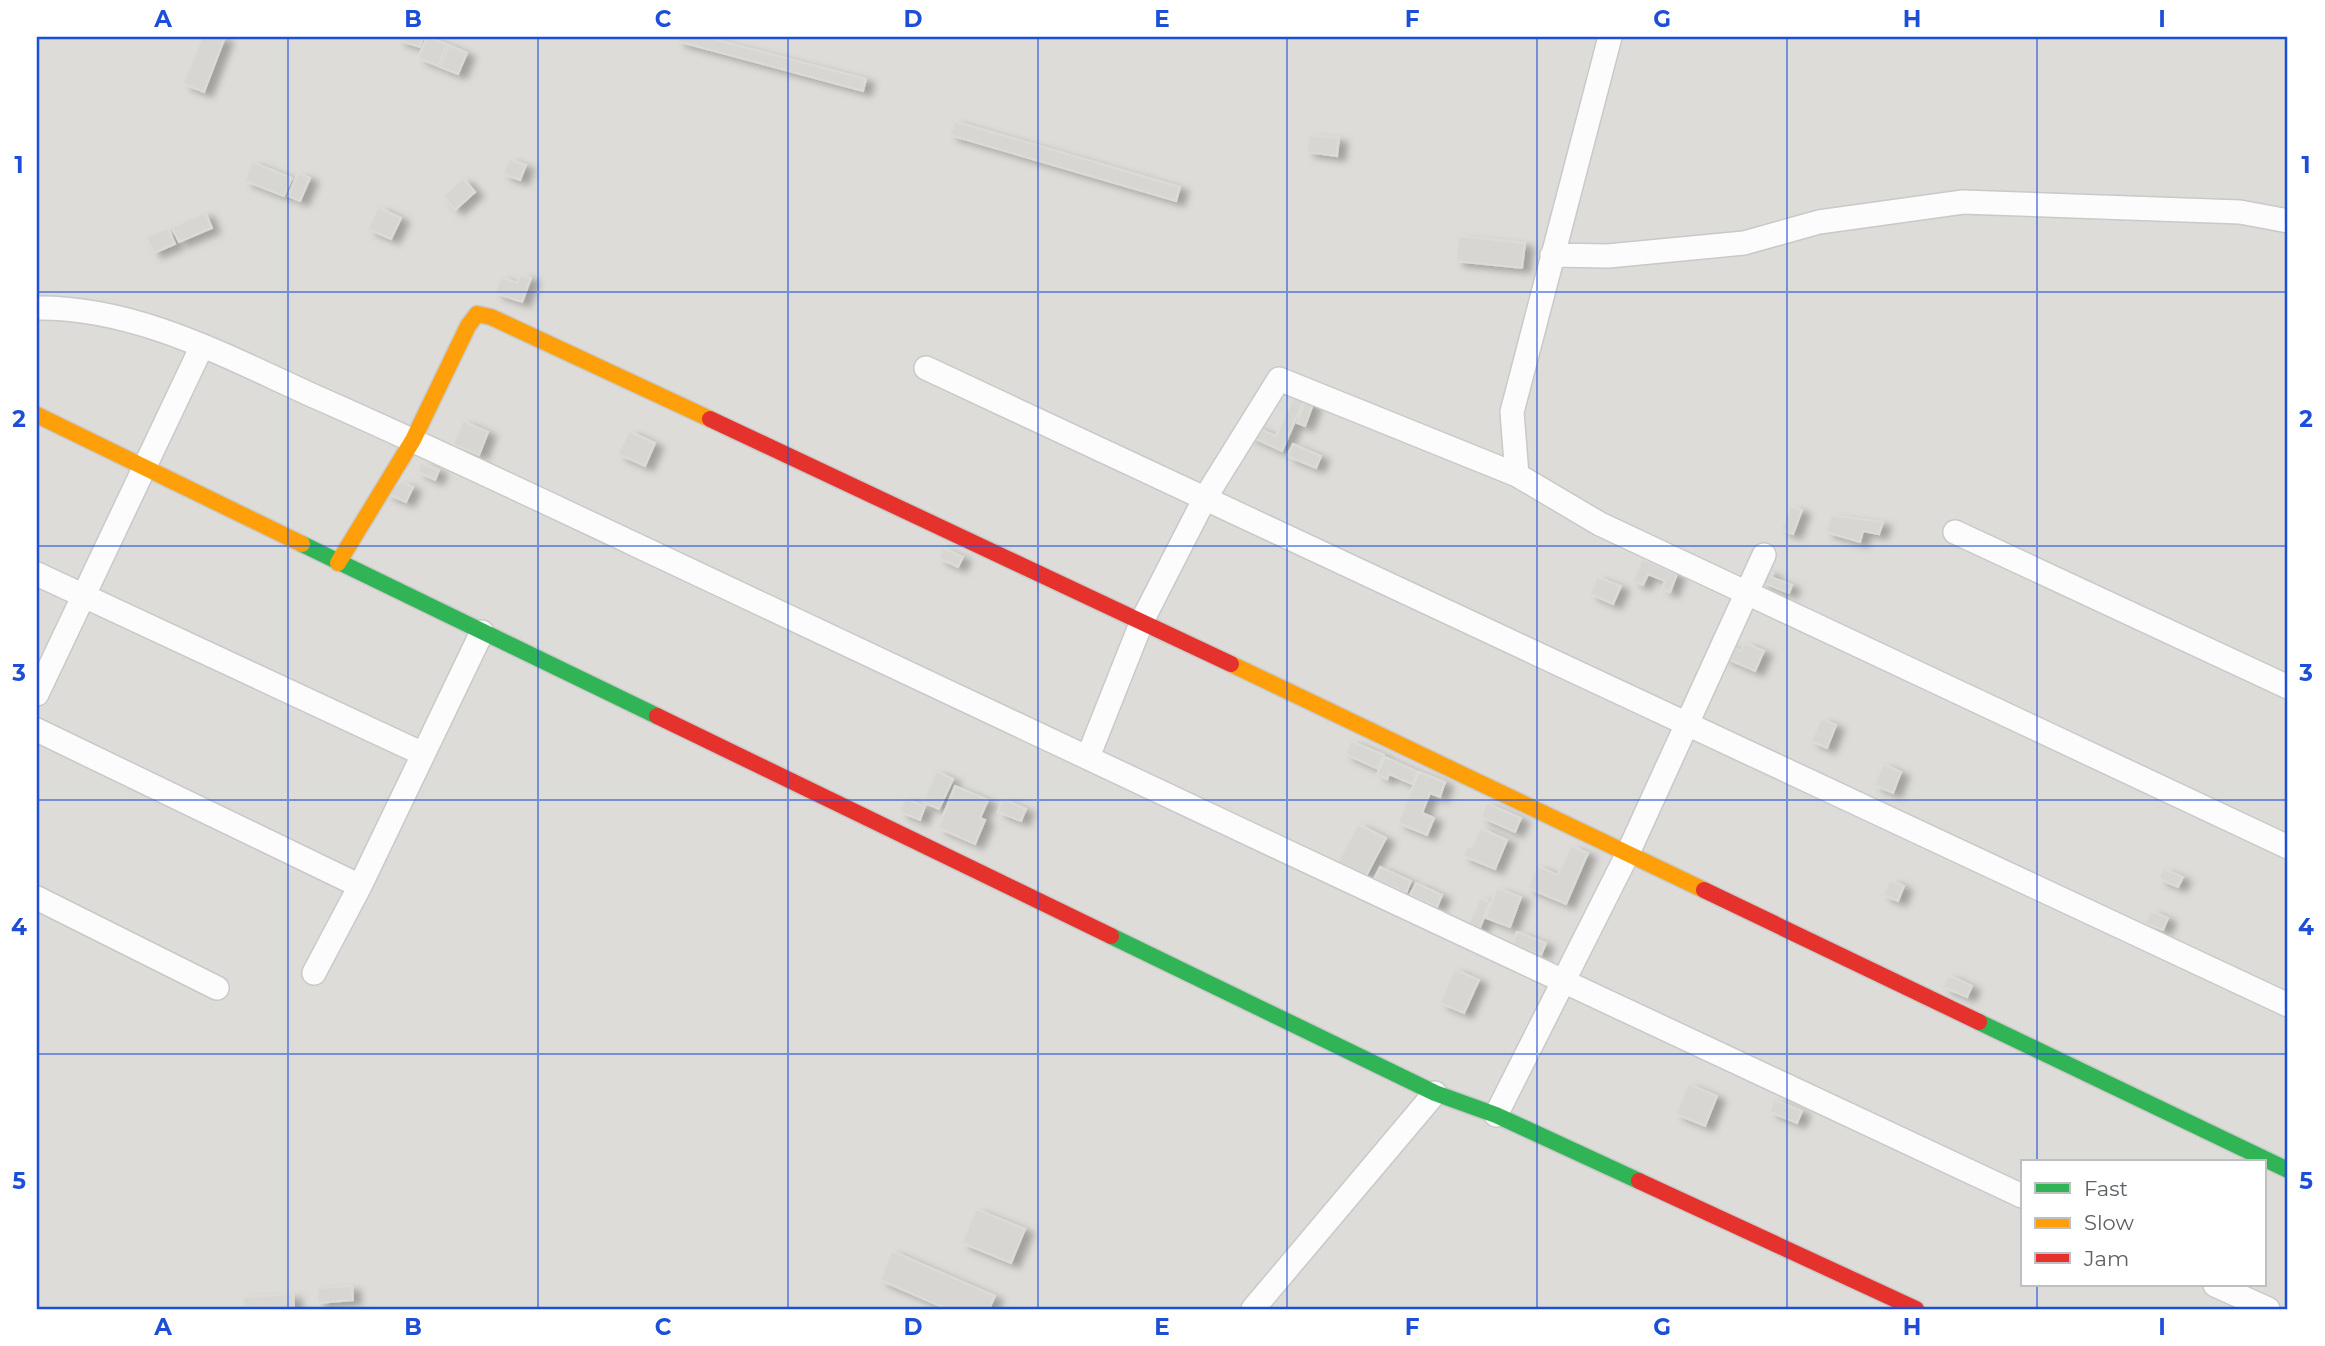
<svg xmlns="http://www.w3.org/2000/svg" width="2325" height="1346" viewBox="0 0 2325 1346" font-family="Montserrat,sans-serif">
  <style>
    .industrial { fill: #dddcd8; fill-rule: evenodd }
    .building { fill: #d7d6d3; stroke: #dcdcd7; stroke-width: 2; filter: url(#shadow) }
    .lines { fill: none; stroke-linecap: round; stroke-linejoin: round }
    .street-casing { stroke: #c9c9c9; stroke-width: 26 }
    .fast-casing { stroke: #cacaca; stroke-width: 19 }
    .slow-casing { stroke: #cacaca; stroke-width: 19 }
    .jam-casing { stroke: #cacaca; stroke-width: 19 }
    .street { stroke: #fcfcfc; stroke-width: 23 }
    .fast { stroke: #30b455; stroke-width: 16 }
    .slow { stroke: #ff9f0a; stroke-width: 16 }
    .jam { stroke: #e5322d; stroke-width: 16 }
    .grid { fill: none; stroke: #1d4ed8; stroke-width: 2; stroke-opacity: 0.55 }
    .neatline { fill: none; stroke: #1d4ed8; stroke-width: 2.5 }
    .grid-label { font-size: 23px; text-anchor: middle; font-weight: bold; fill: #1d4ed8 }
  </style>
  <defs>
    <filter id="shadow"><feDropShadow dx="8" dy="4.5" stdDeviation="3.5" flood-color="#0004"/></filter>
  </defs>
  <rect width="100%" height="100%" fill="#edede8"/>
  <path class="industrial" d="M37 37H2288V1309H37ZM2022 1162H2264V1285H2022Z"/>
  <path class="building" d="M202 37H225L204 92 183 84Z
    M399 37H423L420 47 398 40Z
    M427 37 447 44 438 66 418 58Z
    M679 37H706L866 79 863 91 677 41Z
    M449 45 467 53 458 74 440 67Z
    M954 121 1180 187 1176 201 950 135Z
    M1309 135 1339 138 1337 156 1307 152Z
    M509 159 526 165 520 180 503 174Z
    M252 162 292 178 284 196 245 181Z
    M298 173 310 178 300 201 288 196Z
    M463 178 475 192 455 210 443 196Z
    M378 207 401 218 391 239 368 229Z
    M205 212 212 228 179 242 172 227Z
    M168 228 175 244 154 253 146 237Z
    M1459 236 1525 243 1522 268 1456 261Z
    M521 274 531 278 522 302 495 293 501 277 517 283Z
    M1295 394 1305 398 1282 451 1249 436 1253 426 1276 436Z
    M1305 401 1313 404 1305 426 1297 423Z
    M463 421 488 432 479 455 453 444Z
    M629 431 655 443 645 466 618 454Z
    M1293 444 1321 456 1316 468 1287 456Z
    M421 463 439 470 435 480 418 472Z
    M401 482 413 487 406 502 385 493Z
    M1791 506 1802 510 1793 534 1781 530Z
    M1831 515 1883 522 1879 534 1863 531 1860 542 1826 532Z
    M943 548 963 557 958 567 938 558Z
    M1642 559 1677 574 1670 592 1662 588 1665 581 1648 574 1643 585 1633 581Z
    M1766 571 1773 573 1771 577 1792 585 1789 593 1761 582Z
    M1597 577 1621 586 1613 604 1590 594Z
    M1745 643 1764 651 1755 671 1723 657 1728 645 1741 651Z
    M1821 719 1836 725 1827 748 1811 741Z
    M1351 741 1384 755 1378 769 1345 754Z
    M1385 757 1418 772 1412 784 1389 774 1387 779 1377 774Z
    M1883 764 1901 772 1893 793 1874 785Z
    M936 771 953 779 939 809 923 802Z
    M1419 772 1445 782 1440 797 1430 793 1422 813 1434 818 1427 835 1398 823Z
    M955 786 988 800 980 818 985 820 975 844 938 828Z
    M905 799 925 806 920 820 900 812Z
    M1003 799 1026 809 1021 821 998 812Z
    M1486 803 1521 818 1515 832 1481 817Z
    M1358 824 1386 838 1366 876 1338 862Z
    M1480 828 1507 840 1495 869 1463 856 1467 846 1472 848Z
    M1571 846 1588 853 1566 904 1528 888 1537 866 1558 875Z
    M1380 867 1411 881 1406 893 1374 879Z
    M2163 869 2183 877 2178 887 2159 879Z
    M1890 880 1904 886 1898 901 1883 895Z
    M1416 883 1442 895 1437 907 1410 895Z
    M1497 888 1521 897 1510 927 1486 918Z
    M1480 898 1490 902 1479 930 1468 926Z
    M2151 911 2168 918 2163 930 2145 923Z
    M1517 932 1546 943 1541 955 1512 944Z
    M1454 969 1479 980 1464 1013 1440 1003Z
    M1948 975 1972 986 1967 997 1943 987Z
    M1688 1084 1717 1096 1705 1126 1676 1114Z
    M1774 1100 1802 1111 1797 1123 1770 1112Z
    M976 1209 1025 1229 1011 1263 962 1243Z
    M892 1251 995 1296 989 1309H947L880 1280Z
    M352 1286 353 1300 318 1303 317 1288Z
    M293 1294 294 1309H310H244L243 1297Z"/>
  <g class="lines">
    <g class="street-casing">
      <path id="street" d="M1552 255 1608 256 1744 243 1819 222 1963 202 2240 212 2288 221
        M37 308C137 307 227 357 316 397 423 444 528 494 634 544 1097 761 1558 981 2022 1196
        M926 368 2288 1005
        M1517 475 1512 412 1610 37
        M1955 532 2288 687
        M37 574 423 754
        M37 694 202 346
        M37 730 360 886
        M1088 757 1142 621 1205 498 1279 379 1517 475 1600 524 2288 847
        M37 898 217 988
        M314 973 360 886 482 632
        M1496 1115 1628 853 1764 555
        M2215 1285 2268 1309
        M1253 1309 1435 1093"/>
    </g>
    <g class="fast-casing">
      <path id="fast" d="M302 544 657 716
        M1111 936 1435 1093 1496 1115 1639 1181
        M1979 1022 2288 1170"/>
    </g>
    <g class="slow-casing">
      <path id="slow" d="M37 415 302 544
        M338 563 413 440 468 326 477 314 491 317 710 419
        M1231 664 1704 890"/>
    </g>
    <g class="jam-casing">
      <path id="jam" d="M710 419 1231 664
        M657 716 1111 936
        M1704 890 1979 1022
        M1639 1181 1916 1309"/>
    </g>
    <use href="#street" class="street"/>
    <use href="#fast" class="fast"/>
    <use href="#slow" class="slow"/>
    <use href="#jam" class="jam"/>
  </g>
  <path class="grid" d="M288 37V1309M538 37V1309M788 37V1309M1038 37V1309M1287 37V1309M1537 37V1309M1787 37V1309M2037 37V1162M37 292H2288M37 546H2288M37 800H2288M37 1054H2288M2037 1285V1309"/>
  <rect width="2325" height="1346" fill="none" stroke="#ffffff" stroke-width="77"/>
  <rect x="2021" y="1160" width="245" height="126" fill="#ffffff" stroke="#bebfc2" stroke-width="2"/>
  <rect x="2035" y="1183" width="35" height="10" fill="#30b455" stroke="#bebfc2" stroke-width="2"/>
  <text x="2084" y="1196" font-size="21" fill="#5d6066">Fast</text>
  <rect x="2035" y="1218" width="35" height="10" fill="#ff9f0a" stroke="#bebfc2" stroke-width="2"/>
  <text x="2084" y="1230" font-size="21" fill="#5d6066">Slow</text>
  <rect x="2035" y="1253" width="35" height="10" fill="#e5322d" stroke="#bebfc2" stroke-width="2"/>
  <text x="2084" y="1266" font-size="21" fill="#5d6066">Jam</text>
  <rect x="38" y="38" width="2248" height="1270" class="neatline"/>
  <g class="grid-label">
    <text x="163" y="27">A</text>
    <text x="413" y="27">B</text>
    <text x="663" y="27">C</text>
    <text x="913" y="27">D</text>
    <text x="1162" y="27">E</text>
    <text x="1412" y="27">F</text>
    <text x="1662" y="27">G</text>
    <text x="1912" y="27">H</text>
    <text x="2162" y="27">I</text>
    <text x="19" y="173">1</text>
    <text x="2306" y="173">1</text>
    <text x="19" y="427">2</text>
    <text x="2306" y="427">2</text>
    <text x="19" y="681">3</text>
    <text x="2306" y="681">3</text>
    <text x="19" y="935">4</text>
    <text x="2306" y="935">4</text>
    <text x="19" y="1189">5</text>
    <text x="2306" y="1189">5</text>
    <text x="163" y="1335">A</text>
    <text x="413" y="1335">B</text>
    <text x="663" y="1335">C</text>
    <text x="913" y="1335">D</text>
    <text x="1162" y="1335">E</text>
    <text x="1412" y="1335">F</text>
    <text x="1662" y="1335">G</text>
    <text x="1912" y="1335">H</text>
    <text x="2162" y="1335">I</text>
  </g>
</svg>
